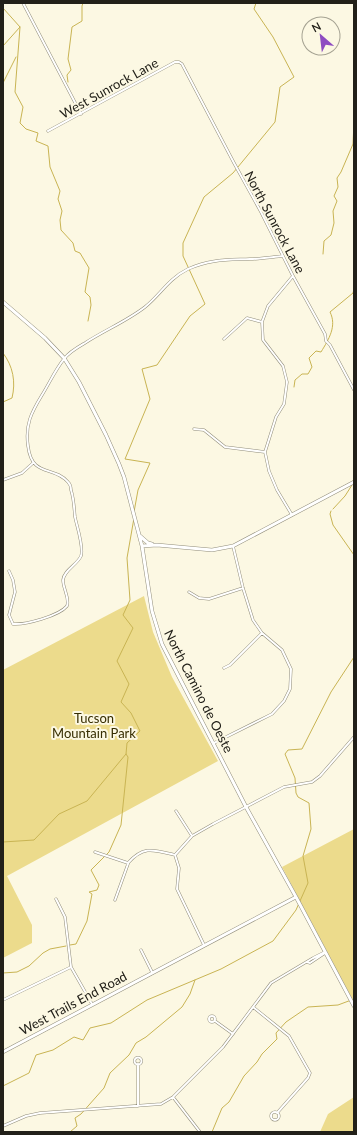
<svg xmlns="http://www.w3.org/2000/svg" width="357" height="1135" viewBox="0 0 357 1135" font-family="Lato,sans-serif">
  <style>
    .green { fill: #ecdb8c }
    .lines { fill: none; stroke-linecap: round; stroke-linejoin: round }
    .stream { stroke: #c9b453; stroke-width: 1 }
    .street-casing { stroke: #918d7b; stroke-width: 3 }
    .secondary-casing { stroke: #918d7b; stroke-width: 4 }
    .street { stroke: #fff; stroke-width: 2 }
    .secondary { stroke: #fff; stroke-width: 3 }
    .labels { text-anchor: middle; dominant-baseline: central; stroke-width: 4; stroke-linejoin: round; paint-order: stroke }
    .street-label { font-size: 13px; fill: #222019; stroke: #fcf8e3 }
    .park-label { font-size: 13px; fill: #362d01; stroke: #fcf8e3 }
  </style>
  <rect width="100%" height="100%" fill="#fcf8e3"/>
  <path class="green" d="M144 596 153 632 172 677 218 761 7 876 32 925V943L3 958V670Z
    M354 829V1002L282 867Z
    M354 1097V1132H320L328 1114Z"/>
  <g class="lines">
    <path class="stream" d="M3 8 20 27 15 92 23 107 20 123 26 129 38 133 36 141 48 146 50 167 60 191 58 199 62 211 60 220 61 230 73 243 75 251 80 253 89 268 85 292 90 297 91 305 88 321
      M3 46 20 27
      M68 82 67 75 71 70 68 59 72 27 82 21V6L83 3
      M3 83 16 57
      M323 254 324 241 331 235 334 223 333 211 337 201 334 196 338 187 337 178 341 172 353 144 354 122
      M3 353C13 366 16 382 12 398L3 402
      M294 387 295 380 302 374H308L312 367 309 358 316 351 321 352C329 339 337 326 330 312L353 293 354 289
      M353 482 354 478
      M333 509 345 496 352 485
      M331 511 330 514 333 525 354 555
      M134 512 138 490 150 463 125 459 150 399 142 369 157 365 190 316 205 304 183 256V243L204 197 233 173 275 122 280 87 294 77 273 37 254 9 256 3
      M3 842 34 840 59 814 87 801 126 754
      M70 945 76 944 87 921 92 894 89 892 97 890 99 885 91 870 109 852 121 825 128 757 126 754 127 743 140 731 131 713 121 702 129 684 117 661 133 628 123 615 130 600 127 558 134 518
      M3 973 17 972 29 966 43 953 50 949 66 946
      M3 1086 29 1073 36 1055 53 1050 74 1037 83 1040 90 1028 111 1023 147 1000 221 969 273 941 296 910 308 883 303 856 311 829 309 803 298 797 296 793 295 778 285 754 288 750 302 749 331 692 354 657
      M70 1132 77 1126 75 1118 81 1114 104 1088 110 1073 129 1055 136 1043 146 1037 182 1007 190 994 195 980
      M212 1132 222 1108 229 1102 244 1076 257 1062 262 1054 277 1039 276 1033 286 1022 308 1007 338 1005 354 999"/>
    <g class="street-casing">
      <path id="street" d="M23 3 81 114
        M48 131 175 62H179L182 64 234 163 261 212 293 276 325 334 326 341 330 345 354 390
        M262 322 263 340 283 366 287 382 284 404 276 417 265 452 269 471 277 490 292 515
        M224 339 247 318 262 322 268 306 293 276
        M194 429 204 430 225 447 265 452
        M3 480 22 473 33 463
        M9 571 13 580 15 592 9 615 13 624C25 625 59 616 67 606 70 598 63 589 63 580 64 570 77 565 81 556 84 547 77 527 75 517 74 508 74 499 71 490 71 487 70 484 68 482 53 465 32 478 28 446 25 425 31 413 42 395 49 384 55 370 64 359 69 352 78 347 85 343 105 330 127 321 145 307 161 294 168 279 188 269 210 259 227 260 250 259 261 259 272 257 283 256
        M189 592 199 598 209 599 243 588
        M224 668 230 665 262 633
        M214 743 272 714 284 701 290 689 291 669 282 650 262 633 253 620 243 588 233 546
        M176 811 192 836
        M95 852 128 863C144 845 154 850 175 855
        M56 899 65 917 71 967 92 1004
        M115 900 128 864
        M204 945 177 889 179 868 175 855 192 836 213 824 284 787 312 782 320 776 354 737
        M141 950 152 972
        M307 962 310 963 325 953
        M3 1000 71 967
        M253 1007 289 1036 310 1073 308 1078 277 1113
        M209 1019a3 3 0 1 1 6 0a3 3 0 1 1-6 0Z
        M215 1021 233 1034
        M134.5 1061a3.5 3.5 0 1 1 7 0a3.5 3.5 0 1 1-7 0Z
        M138 1064V1106
        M173 1097 200 1132
        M271 1116a4 4 0 1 1 8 0a4 4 0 1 1-8 0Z
        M3 1126 26 1116 40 1113 161 1104 173 1097 223 1047 271 983 313 958 325 952"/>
    </g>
    <g class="secondary-casing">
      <path id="secondary" d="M3 302 45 338 64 358 79 382 106 435 119 464 124 477 142 546 152 611 162 644 246 807 296 897 354 1006
        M140 536 148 543 152 544
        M142 546 157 545 212 550 233 546 354 482
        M3 1052 296 897"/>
    </g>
    <use href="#street" class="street"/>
    <use href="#secondary" class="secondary"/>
  </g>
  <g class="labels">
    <g class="street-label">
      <text transform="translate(109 88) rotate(-29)">West Sunrock Lane</text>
      <text transform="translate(275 222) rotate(62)">North Sunrock Lane</text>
      <text transform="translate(199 691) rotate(63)">North Camino de Oeste</text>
      <text transform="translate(73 1003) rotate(-28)">West Trails End Road</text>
    </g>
    <g class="park-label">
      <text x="94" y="718">Tucson<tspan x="94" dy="15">Mountain Park</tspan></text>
    </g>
  </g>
  <rect width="357" height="1135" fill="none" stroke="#222019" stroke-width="8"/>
  <g transform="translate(321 36) rotate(332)"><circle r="19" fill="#fcf8e3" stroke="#a5a292"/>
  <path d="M0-3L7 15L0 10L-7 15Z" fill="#8e4cc1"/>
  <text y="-6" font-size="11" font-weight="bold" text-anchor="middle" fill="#222019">N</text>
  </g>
</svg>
